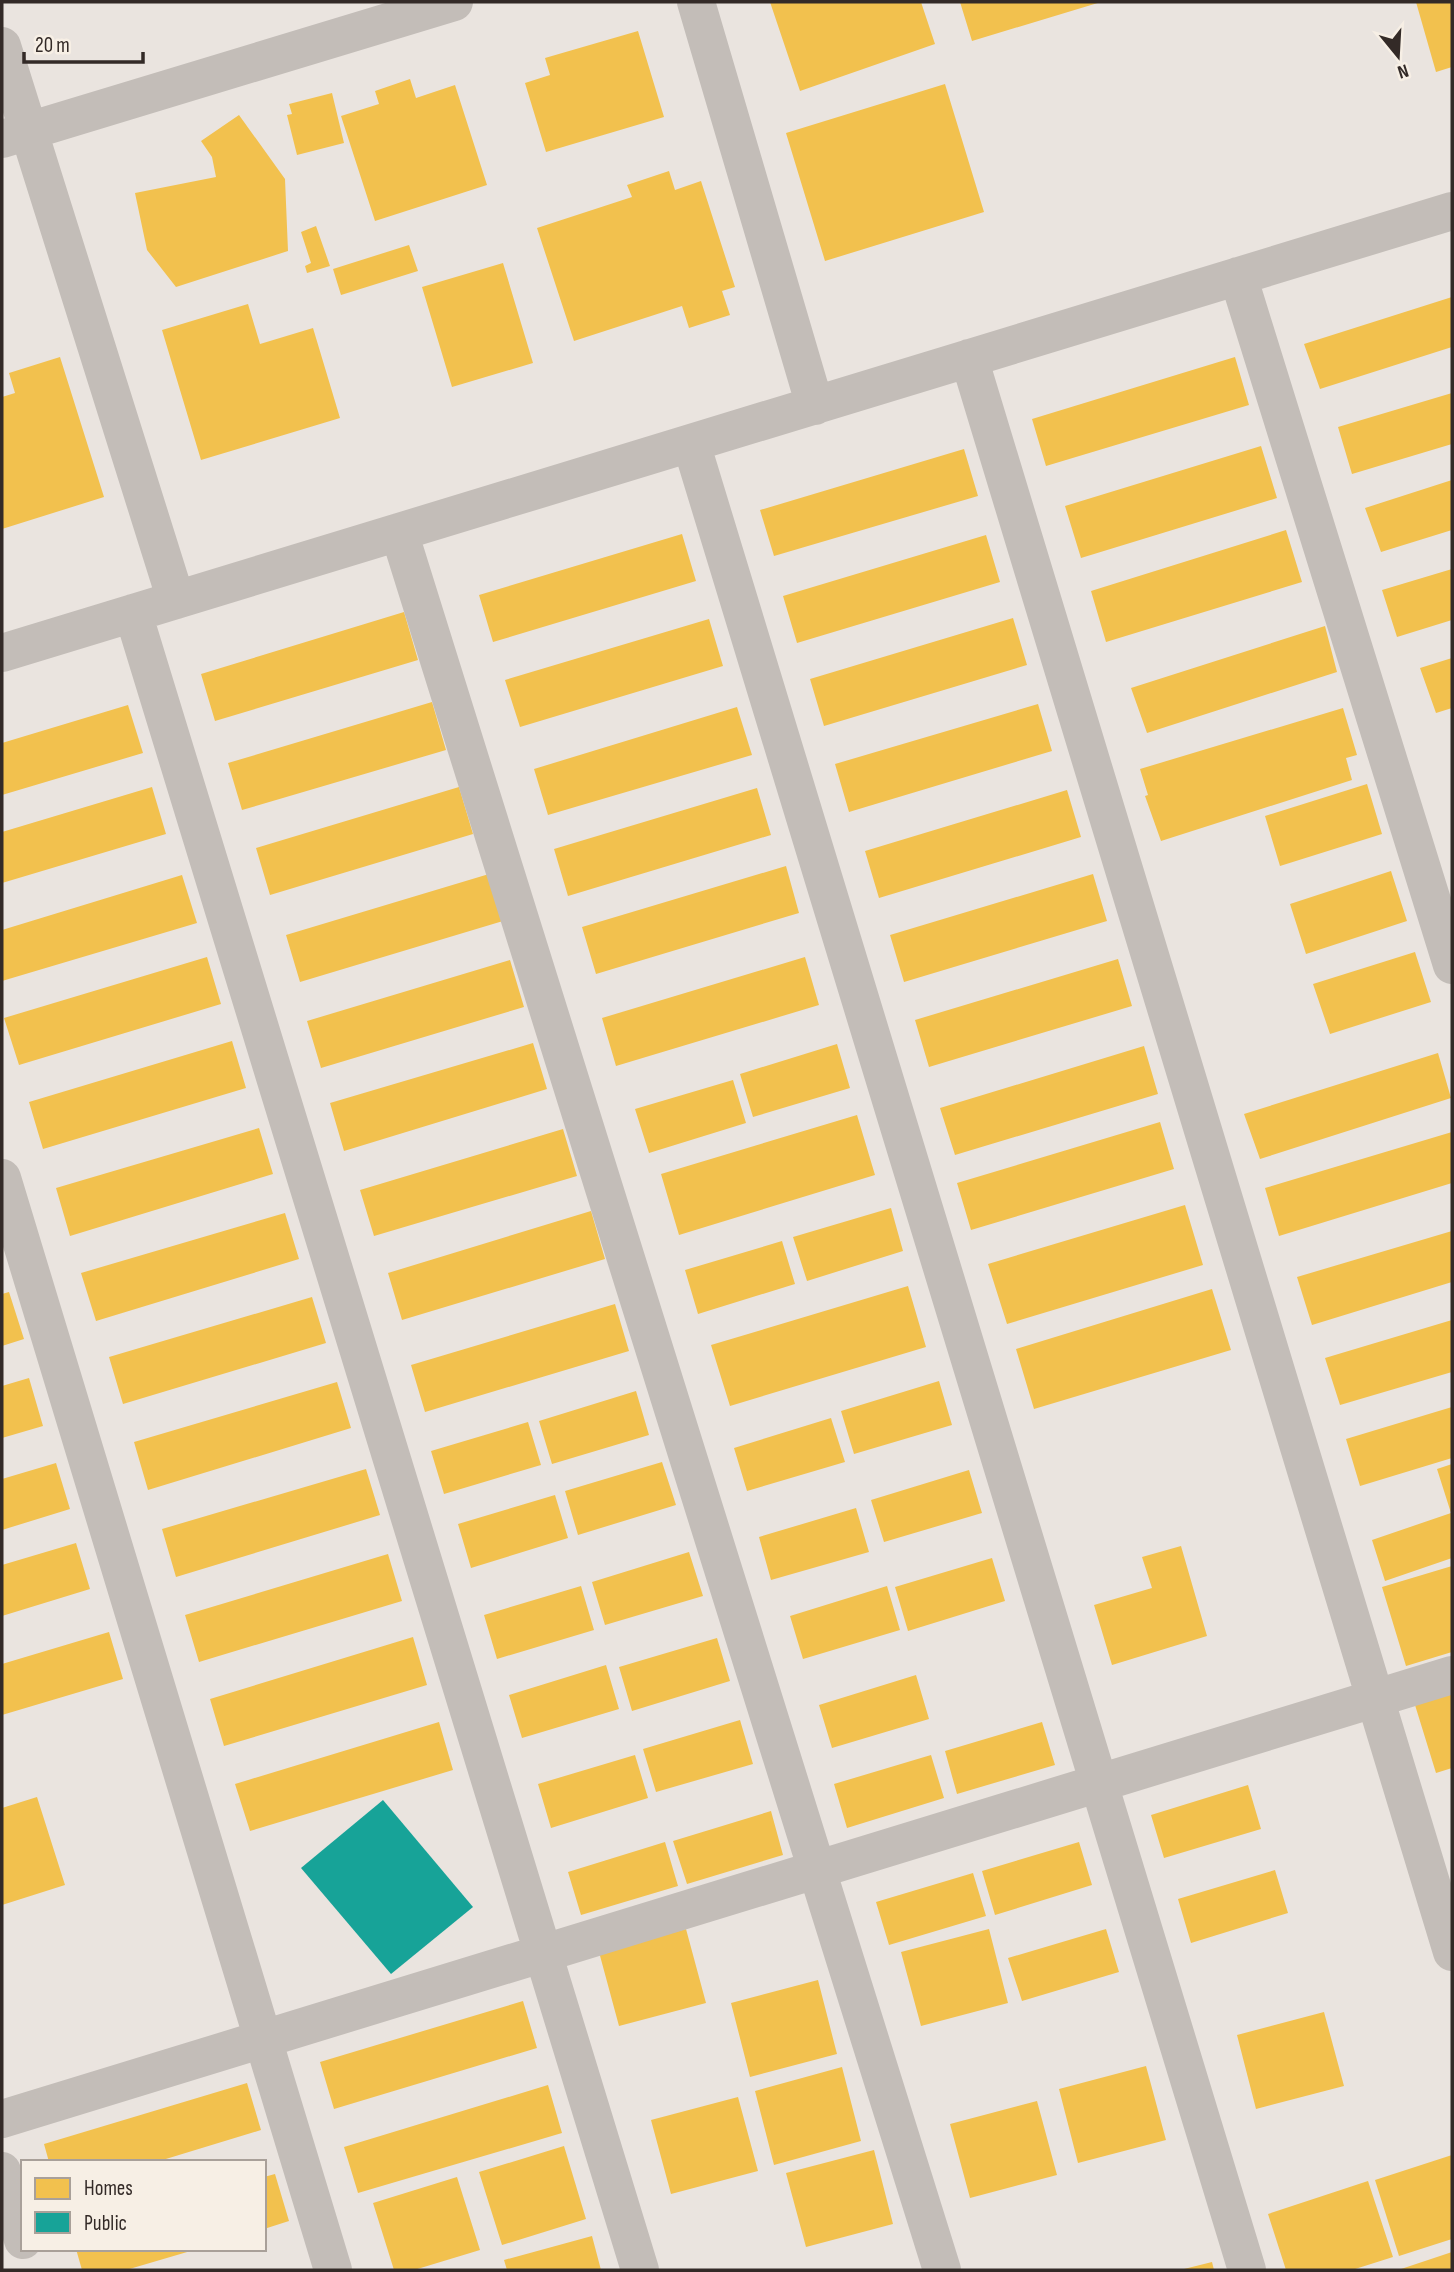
<svg xmlns="http://www.w3.org/2000/svg" width="1454" height="2272" viewBox="0 0 1454 2272" font-family="'Sofia Sans Condensed',sans-serif">
  <style>
    .homes { fill: #f2c14e }
    .public { fill: #17a398 }
    .lines { fill: none; stroke-linecap: round; stroke-linejoin: round }
    .minor { stroke: #c3bdb8; stroke-width: 38 }
  </style>
  <rect width="100%" height="100%" fill="#eae4df"/>
  <path class="homes" d="M770 2H921L935 44 800 91Z
    M960 2H1101L972 41Z
    M1416 2H1452V67L1436 72Z
    M638 31 664 117 546 152 525 83 550 75 545 58Z
    M410 79 416 98 455 85 487 185 375 221 341 116 379 104 375 91Z
    M945 84 984 212 825 261 786 133Z
    M332 93 344 143 297 155 287 115 292 114 289 104Z
    M239 115 285 179 288 251 176 287 147 250 135 193 216 177 212 157 201 141Z
    M669 171 675 190 701 181 735 287 722 291 730 315 689 328 682 306 574 341 537 228 632 197 627 185Z
    M316 226 330 266 307 273 305 266 311 263 301 232Z
    M409 245 418 271 341 295 333 269Z
    M503 263 533 363 452 387 422 287Z
    M1452 297V347L1320 389 1304 344Z
    M248 304 260 344 313 328 340 418 201 460 162 330Z
    M60 357 104 497 2 529V397L15 393 9 373Z
    M1235 357 1249 405 1046 466 1032 419Z
    M1452 393V444L1352 474 1338 427Z
    M1261 446 1277 498 1081 558 1065 506Z
    M964 449 978 496 774 556 760 510Z
    M1452 480V530L1381 552 1365 508Z
    M1286 530 1302 582 1106 642 1091 591Z
    M682 534 696 581 493 642 479 595Z
    M986 535 1000 582 797 643 783 596Z
    M1452 569V620L1397 637 1382 590Z
    M404 612 418 660 215 721 201 674Z
    M1013 618 1027 665 824 726 810 679Z
    M709 619 723 666 520 727 505 680Z
    M1325 626 1337 672 1147 733 1131 688Z
    M1452 658V708L1436 713 1420 668Z
    M432 702 446 750 242 810 228 763Z
    M1038 704 1052 751 849 812 835 764Z
    M128 705 143 753 2 795V743Z
    M737 707 752 755 548 815 534 769Z
    M1343 708 1357 755 1346 758 1352 780 1161 841 1145 796 1148 795 1140 769Z
    M1367 784 1382 834 1280 866 1265 816Z
    M152 787 166 834 2 883V832Z
    M459 787 473 834 270 895 256 848Z
    M757 788 771 835 568 896 554 849Z
    M1067 790 1081 837 879 898 865 851Z
    M786 866 799 913 596 974 582 927Z
    M1391 871 1407 921 1306 954 1290 904Z
    M489 874 503 921 300 982 286 935Z
    M1093 874 1107 921 904 982 890 935Z
    M182 875 197 923 2 981V930Z
    M1415 952 1431 1002 1330 1034 1313 984Z
    M207 957 221 1004 19 1065 4 1018Z
    M805 957 819 1005 616 1066 602 1018Z
    M1118 959 1132 1006 929 1067 915 1020Z
    M510 960 524 1007 321 1068 307 1021Z
    M232 1041 246 1088 43 1149 29 1102Z
    M533 1043 547 1089 344 1151 330 1103Z
    M837 1044 850 1088 753 1117 740 1074Z
    M1144 1046 1158 1094 955 1155 940 1108Z
    M1438 1053 1451 1098 1260 1159 1244 1114Z
    M733 1080 746 1123 649 1153 635 1109Z
    M857 1115 875 1175 679 1235 661 1174Z
    M1160 1122 1174 1169 971 1230 957 1183Z
    M259 1128 273 1174 70 1236 56 1188Z
    M563 1129 577 1176 374 1236 360 1190Z
    M1452 1132V1183L1279 1236 1265 1188Z
    M1185 1205 1203 1265 1007 1324 988 1264Z
    M891 1208 903 1251 807 1281 793 1237Z
    M591 1211 605 1259 402 1320 388 1273Z
    M285 1213 299 1259 96 1321 81 1273Z
    M1452 1231V1282L1312 1325 1297 1277Z
    M782 1241 795 1284 698 1314 685 1270Z
    M908 1286 926 1347 730 1406 711 1345Z
    M1212 1289 1231 1350 1034 1409 1016 1349Z
    M9 1292 24 1339 2 1346V1294Z
    M312 1297 326 1343 123 1404 109 1357Z
    M615 1304 629 1351 425 1412 411 1365Z
    M1452 1320V1372L1340 1405 1325 1358Z
    M29 1378 43 1426 2 1438V1386Z
    M939 1381 952 1425 854 1454 841 1411Z
    M337 1382 351 1428 148 1490 134 1442Z
    M636 1391 649 1435 552 1464 539 1421Z
    M1452 1407V1458L1360 1486 1346 1439Z
    M831 1418 845 1462 747 1491 734 1448Z
    M528 1422 541 1465 444 1494 431 1451Z
    M662 1462 676 1505 578 1535 565 1491Z
    M56 1463 70 1509 2 1530V1479Z
    M1452 1464V1558L1385 1581 1372 1540 1451 1513 1437 1469Z
    M366 1469 380 1515 176 1577 162 1529Z
    M969 1470 982 1513 884 1542 871 1500Z
    M555 1495 568 1538 471 1568 458 1524Z
    M856 1508 869 1552 771 1580 759 1537Z
    M76 1543 90 1589 2 1616V1565Z
    M1181 1546 1207 1636 1112 1665 1094 1605 1152 1588 1142 1557Z
    M689 1552 703 1596 605 1625 592 1582Z
    M388 1554 402 1601 199 1662 185 1615Z
    M992 1558 1005 1601 908 1631 895 1587Z
    M1452 1566V1652L1406 1666 1382 1587Z
    M581 1586 594 1630 497 1659 484 1615Z
    M887 1586 900 1630 803 1659 790 1616Z
    M109 1632 123 1679 2 1715V1664Z
    M413 1637 427 1685 224 1746 210 1699Z
    M717 1638 730 1681 632 1711 619 1667Z
    M606 1665 619 1709 522 1738 509 1695Z
    M916 1675 929 1719 832 1748 819 1705Z
    M1452 1694V1768L1436 1773 1415 1705Z
    M740 1720 753 1764 656 1792 643 1749Z
    M439 1722 453 1770 250 1831 235 1784Z
    M1042 1722 1055 1765 957 1794 945 1751Z
    M635 1755 648 1798 551 1828 538 1784Z
    M931 1755 944 1798 847 1828 834 1784Z
    M1248 1785 1261 1829 1164 1858 1151 1815Z
    M37 1797 65 1885 2 1905V1808Z
    M771 1811 783 1855 687 1884 673 1841Z
    M665 1842 678 1886 581 1915 568 1872Z
    M1079 1842 1092 1885 995 1915 982 1871Z
    M1275 1870 1288 1913 1191 1943 1178 1899Z
    M973 1873 986 1916 889 1945 876 1902Z
    M686 1929 706 2003 619 2026 599 1952Z
    M989 1929 1008 2003 921 2026 901 1952Z
    M1106 1929 1119 1972 1022 2001 1008 1958Z
    M818 1980 837 2054 750 2077 731 2003Z
    M523 2001 537 2048 334 2109 320 2062Z
    M1324 2012 1344 2086 1256 2109 1237 2035Z
    M1146 2066 1166 2140 1078 2163 1059 2089Z
    M842 2067 861 2141 774 2165 755 2091Z
    M247 2083 261 2130 156 2162H49L44 2144Z
    M548 2085 562 2133 358 2193 344 2147Z
    M738 2097 758 2171 671 2194 651 2120Z
    M1037 2101 1057 2175 970 2198 950 2124Z
    M564 2146 586 2219 502 2245 479 2172Z
    M874 2150 893 2224 806 2247 786 2173Z
    M1452 2155V2239L1399 2256 1375 2180Z
    M275 2174 289 2221 264 2229V2177Z
    M457 2177 480 2250 414 2270H394L373 2203Z
    M1368 2181 1393 2257 1352 2270H1286L1268 2214Z
    M592 2236 601 2270H507L504 2260Z
    M76 2249H194V2250L126 2270H82Z
    M1452 2252V2270H1398Z
    M1212 2262 1214 2270H1185L1184 2269Z"/>
  <path class="public" d="M383 1800 473 1907 391 1974 301 1868Z"/>
  <g class="lines">
    <path class="minor" d="M696 2 815 406
      M2 46 176 600
      M2 139 454 2
      M1238 276 1452 965
      M969 358 1452 1952
      M691 443 1247 2270
      M399 532 942 2270
      M133 613 640 2270
      M2 653 1452 211
      M2 1178 333 2270
      M2 2119 1452 1675
      M2 2171 23 2240"/>
  </g>
  <rect width="1454" height="2272" fill="none" stroke="#332a27" stroke-width="7"/>
  <rect x="21" y="2160" width="245" height="91" fill="#f7efe5" stroke="#a9a099" stroke-width="2"/>
  <rect x="35" y="2178" width="35" height="21" fill="#f2c14e" stroke="#a9a099" stroke-width="2"/>
  <text x="84" y="2195" font-size="21" fill="#332a27">Homes</text>
  <rect x="35" y="2212" width="35" height="21" fill="#17a398" stroke="#a9a099" stroke-width="2"/>
  <text x="84" y="2230" font-size="21" fill="#332a27">Public</text>
  <g transform="translate(1398 56) rotate(162)" stroke="#f7efe5" stroke-width="5" paint-order="stroke">
  <path d="M0-5L12 26L0 18L-12 26Z" fill="#332a27"/>
  <text y="-10" font-size="19" font-weight="bold" text-anchor="middle" fill="#332a27">N</text>
  </g>
  <path d="M24 52v10h119v-10" fill="none" stroke="#332a27" stroke-width="3.5"/>
  <text x="35" y="52" font-size="21" fill="#332a27" stroke="#f7efe5" stroke-width="5" paint-order="stroke">20 m</text>
</svg>
